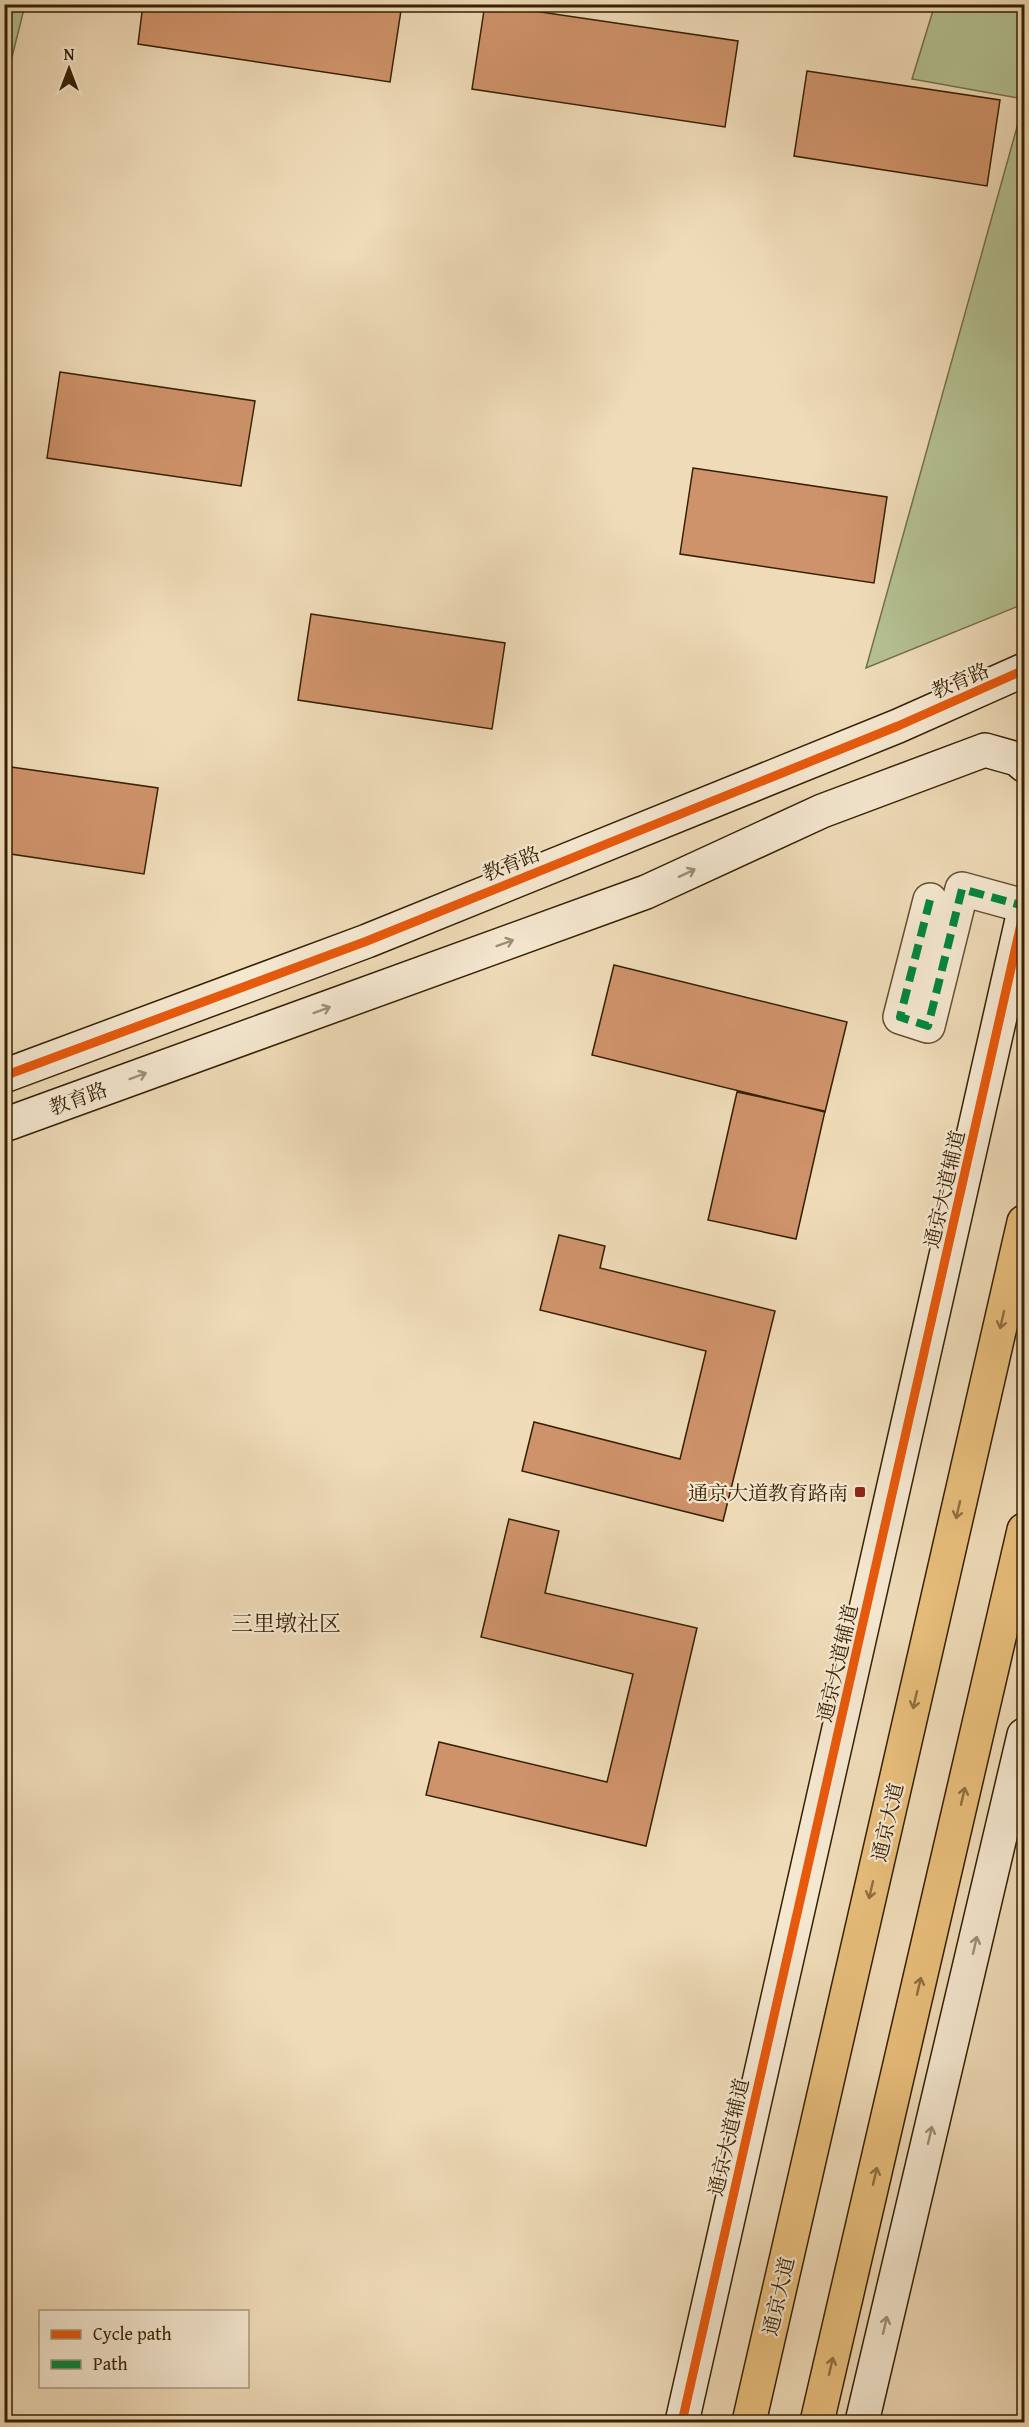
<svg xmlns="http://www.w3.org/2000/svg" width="1029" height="2427" viewBox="0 0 1029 2427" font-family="'Gentium Book Plus','Noto Serif SC',serif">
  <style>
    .green { fill: #b4c193; stroke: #75704a; stroke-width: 1.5 }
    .building { fill: #cf936b; stroke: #362002; stroke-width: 1.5 }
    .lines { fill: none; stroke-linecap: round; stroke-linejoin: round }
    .street-casing { stroke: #644f30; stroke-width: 36 }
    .secondary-casing { stroke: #362002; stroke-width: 36 }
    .highway-casing { stroke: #362002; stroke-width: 36 }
    .street { stroke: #f5e8d1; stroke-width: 33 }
    .secondary { stroke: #f5e8d1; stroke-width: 33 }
    .highway { stroke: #e8be7c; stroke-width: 33 }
    .quiet { stroke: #00873e; stroke-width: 8; stroke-dasharray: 15 8; stroke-linecap: butt }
    .cycleway-casing { stroke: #f5e8d1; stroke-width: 13 }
    .cycleway { stroke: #e8590c; stroke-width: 9 }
    .oneway { stroke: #9f8e74 }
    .oneway2 { stroke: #8f6f3f }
    .poi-dot { fill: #8f2418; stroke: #f5e8d1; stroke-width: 2 }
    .labels { text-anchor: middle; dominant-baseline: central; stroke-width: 4.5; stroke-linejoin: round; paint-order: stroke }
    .street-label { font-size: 20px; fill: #362002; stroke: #f5e8d1 }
    .poi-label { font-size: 20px; fill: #362002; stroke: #f5e8d1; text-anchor: end }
    .quarter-label { font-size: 22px; fill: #362002; stroke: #f5e8d1 }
  </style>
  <rect width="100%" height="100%" fill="#efdbb8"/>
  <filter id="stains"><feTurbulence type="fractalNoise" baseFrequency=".00333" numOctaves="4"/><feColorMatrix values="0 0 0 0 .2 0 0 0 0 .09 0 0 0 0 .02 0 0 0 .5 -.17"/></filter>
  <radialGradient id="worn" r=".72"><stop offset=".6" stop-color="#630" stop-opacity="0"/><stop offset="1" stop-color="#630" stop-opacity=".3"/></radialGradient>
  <path class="green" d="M5 4 25 5 5 85 4 5Z
    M935 4 1024 5V99L912 79Z
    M1024 102V601L1021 605 866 668Z"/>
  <path class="building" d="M143 4H402L390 82 138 44Z
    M485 4 738 41 725 127 472 89Z
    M807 71 1000 100 987 186 794 156Z
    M60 372 255 401 241 486 47 458Z
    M693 468 887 497 874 583 680 554Z
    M311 614 505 643 492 729 298 700Z
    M4 766 158 788 144 874 4 853Z
    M614 965 847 1022 825 1112 592 1055Z
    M737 1092 825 1111 796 1239 708 1220Z
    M559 1235 605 1246 600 1268 775 1311 723 1521 522 1471 534 1422 680 1459 706 1351 540 1310Z
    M509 1519 559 1531 545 1593 697 1628 646 1846 426 1795 439 1742 607 1782 633 1674 481 1637Z
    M1024 2391V2422H1018Z"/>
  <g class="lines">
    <g class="street-casing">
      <path id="street" d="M930 900 900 1017 928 1026 962 889 1024 906"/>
    </g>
    <g class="secondary-casing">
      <path id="secondary" d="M4 1076 367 941 898 726 1024 670
        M4 1125 646 892 822 811 985 750 1017 759 1024 765
        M682 2422 1024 911
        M862 2422 1024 1735"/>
    </g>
    <g class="highway-casing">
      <path id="highway" d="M749 2422 1024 1222
        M817 2422 1024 1530"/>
    </g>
    <use href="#street" class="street"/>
    <use href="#secondary" class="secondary"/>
    <use href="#highway" class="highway"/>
    <path class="quiet" d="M930 900 900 1017 928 1026 962 889 1024 906"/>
    <g class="cycleway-casing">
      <path id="cycleway" d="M4 1076 367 941 898 726 1024 670
        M682 2422 1024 911"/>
    </g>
    <use href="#cycleway" class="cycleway"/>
  </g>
  <defs><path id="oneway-shaft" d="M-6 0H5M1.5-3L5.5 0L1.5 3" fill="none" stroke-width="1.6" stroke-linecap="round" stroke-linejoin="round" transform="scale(1.5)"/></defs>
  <g class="oneway">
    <use href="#oneway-shaft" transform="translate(687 873) rotate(-25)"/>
    <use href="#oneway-shaft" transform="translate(505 943) rotate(-20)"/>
    <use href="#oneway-shaft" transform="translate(322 1010) rotate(-20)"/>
    <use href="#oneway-shaft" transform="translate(138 1076) rotate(-20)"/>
    <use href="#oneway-shaft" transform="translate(975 1945) rotate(-77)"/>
    <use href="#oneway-shaft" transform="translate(930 2135) rotate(-77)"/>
    <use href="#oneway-shaft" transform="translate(885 2325) rotate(-77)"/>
  </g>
  <g class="oneway2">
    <use href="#oneway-shaft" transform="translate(1002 1320) rotate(103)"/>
    <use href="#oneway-shaft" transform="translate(958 1510) rotate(103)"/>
    <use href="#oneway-shaft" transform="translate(915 1700) rotate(103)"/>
    <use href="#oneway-shaft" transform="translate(963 1796) rotate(-77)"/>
    <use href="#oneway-shaft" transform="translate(871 1890) rotate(103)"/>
    <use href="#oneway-shaft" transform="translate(919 1986) rotate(-77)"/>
    <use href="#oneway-shaft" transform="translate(875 2176) rotate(-77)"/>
    <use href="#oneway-shaft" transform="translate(831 2366) rotate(-77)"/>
  </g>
  <rect class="poi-dot" x="854" y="1486" width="12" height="12" rx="3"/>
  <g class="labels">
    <g class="street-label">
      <text transform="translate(960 680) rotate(-23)">教育路</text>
      <text transform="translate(511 863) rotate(-22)">教育路</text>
      <text transform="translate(78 1098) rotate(-20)">教育路</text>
      <text transform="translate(944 1189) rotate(-77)">通京大道辅道</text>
      <text transform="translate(837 1663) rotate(-77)">通京大道辅道</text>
      <text transform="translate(887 1822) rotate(-77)">通京大道</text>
      <text transform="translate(728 2137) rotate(-77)">通京大道辅道</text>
      <text transform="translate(778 2296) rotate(-77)">通京大道</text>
    </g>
    <g class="poi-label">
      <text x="848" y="1492">通京大道教育路南</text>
    </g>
    <g class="quarter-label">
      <text x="286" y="1623">三里墩社区</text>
    </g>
  </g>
  <rect width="1029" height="2427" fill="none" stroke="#efdbb8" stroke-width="24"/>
  <rect x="6" y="6" width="1017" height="2415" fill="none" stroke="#362002" stroke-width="3"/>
  <rect x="12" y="12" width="1005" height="2403" fill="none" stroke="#362002" stroke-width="1.5"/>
  <rect x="39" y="2310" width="210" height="78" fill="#f5e8d1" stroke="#a9987e" stroke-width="1.5"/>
  <rect x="51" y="2330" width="30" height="9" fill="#e8590c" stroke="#a9987e" stroke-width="1.5"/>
  <text x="93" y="2340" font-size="18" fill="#362002">Cycle path</text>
  <rect x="51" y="2360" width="30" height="9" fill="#00873e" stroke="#a9987e" stroke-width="1.5"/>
  <text x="93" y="2370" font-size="18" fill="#362002">Path</text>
  <g transform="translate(69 69)" stroke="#f5e8d1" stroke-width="4.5" paint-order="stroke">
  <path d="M0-4.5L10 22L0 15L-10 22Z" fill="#362002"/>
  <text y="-9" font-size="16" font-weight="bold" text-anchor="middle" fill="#362002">N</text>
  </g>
  <rect width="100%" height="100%" filter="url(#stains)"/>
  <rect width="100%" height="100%" fill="url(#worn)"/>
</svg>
